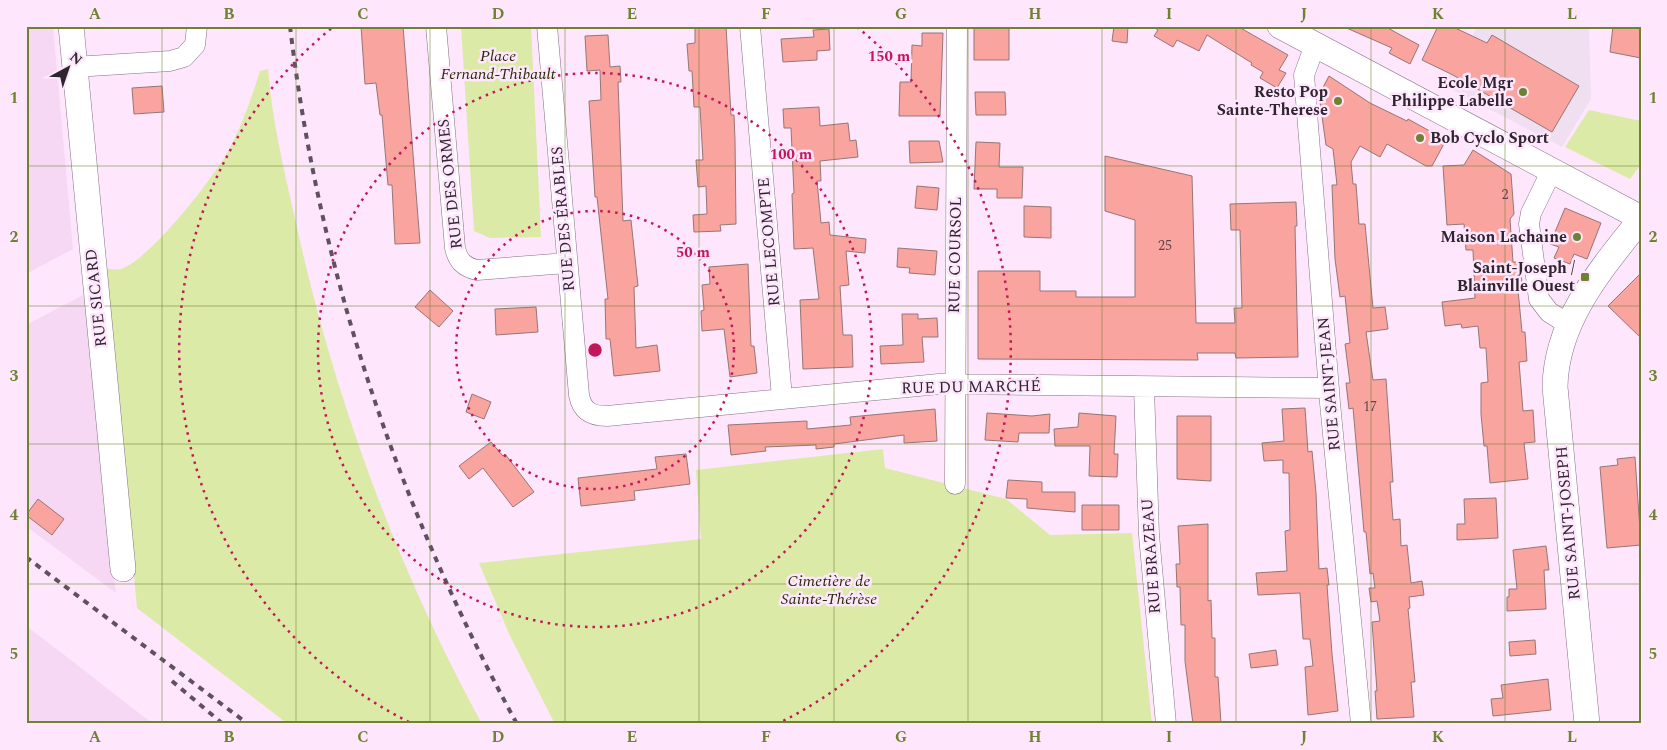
<svg xmlns="http://www.w3.org/2000/svg" width="1667" height="750" viewBox="0 0 1667 750" font-family="Spectral,serif">
  <style>
    .built { fill: #f6d8f5 }
    .education { fill: #f0dff0 }
    .green { fill: #dceaa7 }
    .building { fill: #faa4a0; stroke: #967674 }
    .lines { fill: none; stroke-linecap: round; stroke-linejoin: round }
    .minor-casing { stroke: #867085; stroke-width: 21 }
    .tertiary-casing { stroke: #867085; stroke-width: 26 }
    .minor { stroke: #fff; stroke-width: 20 }
    .tertiary { stroke: #fff; stroke-width: 25 }
    .rail { stroke: #5f525e; stroke-width: 4; stroke-dasharray: 6 6; stroke-linecap: butt }
    .grid { fill: none; stroke: #6e8232; stroke-width: 1; stroke-opacity: 0.55 }
    .ring { fill: none; stroke: #c2185b; stroke-width: 2.5; stroke-dasharray: 2.5 5 }
    .poi-dot { fill: #6e8232; stroke: #fee6fd; stroke-width: 2 }
    .labels { text-anchor: middle; dominant-baseline: central; stroke-width: 5; stroke-linejoin: round; paint-order: stroke }
    .number-label { font-size: 14px; fill: #61454a }
    .park-label { font-size: 16px; font-style: italic; fill: #272d02; stroke: #fee6fd }
    .poi-label { font-size: 16px; font-weight: bold; fill: #2e252e; stroke: #fee6fd; text-anchor: end }
    .street-label { font-size: 16px; fill: #2e252e; stroke: #fee6fd }
    .centre { fill: #c2185b; stroke: #fee6fd; stroke-width: 2.5 }
    .ring-label { font-size: 15px; text-anchor: middle; font-weight: bold; fill: #c2185b; stroke: #fee6fd; stroke-width: 5; stroke-linejoin: round; paint-order: stroke }
    .neatline { fill: none; stroke: #6e8232; stroke-width: 2 }
    .grid-label { font-size: 16px; text-anchor: middle; font-weight: bold; fill: #6e8232 }
  </style>
  <rect width="100%" height="100%" fill="#fee6fd"/>
  <path class="built" d="M26 26H53L73 249 26 274Z
    M87 293 113 569 116 593 26 526V325Z
    M26 626 63 654 153 724H26Z"/>
  <path class="education" d="M1478 26H1589L1591 99 1562 147 1443 85Z"/>
  <path class="green" d="M461 26H531L541 237 490 238 474 231Z
    M268 69C272 119 283 166 294 214 332 392 395 564 482 724H288L137 608 106 269C110 269 117 270 121 269 150 259 210 182 226 155 241 128 251 100 260 71Z
    M1589 110 1641 121V164L1630 179 1565 147Z
    M883 449 885 468 1006 499 1050 535 1132 533 1152 724H555L510 636 479 563 701 539 696 470Z"/>
  <path class="building" d="M361 26H403L420 243 395 244 392 185H388L382 115H380L376 83 365 84Z
    M695 26H726L731 115H734L735 140 736 224 720 225 721 231 694 232 693 215 707 214 706 186 698 187 696 160H703L700 107H694L692 71H689L687 44 695 43Z
    M974 26H1009V60H974Z
    M1114 26H1128L1127 43 1112 41Z
    M1152 26H1237L1288 55 1279 70 1286 73 1277 88 1260 78 1263 72 1251 65 1252 63 1207 35 1199 51 1177 40 1173 47 1154 36 1158 30Z
    M1342 26H1384L1419 45 1410 64 1389 53 1392 48Z
    M1438 26H1451L1487 43 1492 35 1579 86 1552 132 1453 75 1422 60Z
    M1613 26H1641V58L1610 52Z
    M829 29 830 50 817 51V60L783 62 781 39 814 37 813 30Z
    M922 33H943L940 116H899L900 82H911L912 45 922 46Z
    M608 35 610 67 620 66 621 82H618L623 221 631 220 638 286 634 287 636 348 657 345 660 371 614 376 610 339H606L605 299H608L597 197H595L589 101 601 100 600 70 587 71 585 36Z
    M1329 76 1370 103 1407 121 1408 119 1446 140 1432 166H1426L1387 144 1380 157 1360 146 1351 162 1353 184H1356L1359 224H1365L1373 308 1385 307 1388 329 1366 332 1373 380 1386 379 1393 482H1390L1393 520 1400 519 1401 546 1407 545 1411 583 1422 581 1424 595 1409 597 1410 608 1408 609 1415 682H1411L1414 717 1377 719 1375 691H1377L1372 622 1380 621 1377 601 1371 602 1369 588H1375L1373 573 1370 574 1366 532H1364L1353 408 1349 409 1346 383H1350L1345 344 1350 343 1345 296 1340 297 1335 259 1332 185H1337L1333 149 1326 145 1320 102 1318 97Z
    M162 86 164 112 134 114 132 88Z
    M975 92H1005L1006 115H976Z
    M819 107 820 126 848 123 850 141 856 140 858 157 820 161 821 181H817L821 223 829 222 830 235 866 239 865 253 846 251 849 285 840 286 843 335H852L853 367 803 369 800 300 819 299 813 248 794 249 792 194 794 193 791 128H784L783 109Z
    M909 141H939L943 162 910 163Z
    M976 142 1000 143 999 167H1023L1022 198H997V189H974Z
    M1473 150 1511 174 1514 214 1510 219 1513 262H1521L1522 290H1518L1522 332H1525L1527 361 1519 362 1523 411 1533 410 1535 442 1524 443 1528 479 1490 483 1487 446H1484L1481 414V383L1488 382 1486 348H1480L1478 326 1462 328 1461 324 1445 326 1442 302 1475 298 1473 250H1466L1464 224 1447 225 1443 166 1464 165Z
    M1105 156 1192 176 1196 323H1235L1234 308H1242L1240 230H1231L1230 204 1296 202 1297 226H1295L1298 357 1236 358 1235 353H1197L1198 360 978 359V271H1040V291H1076V297H1135V220L1105 211Z
    M917 186 939 188 937 210 915 208Z
    M1024 206 1051 207V238L1024 237Z
    M1565 208 1601 223 1587 259 1574 254 1570 264 1554 258 1559 247 1550 244Z
    M898 248 937 251 935 275 909 273 910 268 897 267Z
    M748 264 751 346H754L757 373 730 377 724 329 702 331 701 311 704 310 702 285 710 284 709 267Z
    M1641 273V338L1608 306Z
    M430 290 453 311 439 327 415 307Z
    M536 307 538 332 496 335 495 309Z
    M902 314H918V319L937 318 938 337H922L924 362 881 364 880 346 903 345Z
    M472 394 491 402 484 419 466 412Z
    M1305 408 1308 452 1312 451 1316 493 1319 569 1327 568 1329 585H1327L1332 654 1338 711 1308 715 1305 667 1313 666 1310 639H1303L1300 593 1258 595 1256 573 1287 571 1285 531 1290 530 1289 473H1283V460L1264 461 1262 443 1284 441 1282 409Z
    M935 409 937 441 904 443V435L834 444V447L816 449V445L765 447 766 451 731 455 728 425 807 421V429L851 425 850 417Z
    M987 413 1032 416 1050 414 1049 433H1019L1018 442 985 440Z
    M1079 413 1116 416 1114 454H1118L1117 477 1089 476 1090 446H1055L1054 429 1078 427Z
    M1177 416H1211V481L1177 479Z
    M491 442 503 456 505 454 534 492 513 507 483 468 469 479 459 466Z
    M686 454 690 484 634 491 635 500 581 506 578 478 657 469 655 457Z
    M1635 457 1641 545 1607 548 1600 467 1618 465 1617 459Z
    M1008 480 1042 482V492H1075V512L1027 508V499L1006 498Z
    M1496 498 1498 538 1457 540V524H1465L1464 499Z
    M38 499 64 519 52 535 26 515Z
    M1082 505H1119V530H1082Z
    M1208 524V601L1211 600 1212 638H1215V677H1218L1221 724H1193L1185 661V625H1181L1180 587H1177L1176 564H1180L1178 526Z
    M1546 546 1549 570H1544L1546 609 1507 611V597H1509V589H1517L1513 550Z
    M1535 640 1536 654 1510 656 1509 642Z
    M1276 650 1278 665 1251 668 1249 654Z
    M1548 679 1551 710 1493 716 1491 699 1503 698 1501 685Z"/>
  <g class="lines">
    <g class="minor-casing">
      <path id="minor" d="M436 26 455 248C458 261 464 267 477 270L567 263
        M547 26 579 395C582 411 591 416 607 416L939 384 1329 388
        M750 26 782 398
        M1315 45 1304 75 1330 403 1361 724
        M74 67 170 61 184 57 195 45 197 26
        M1552 170 1531 213 1529 224 1539 299 1549 312 1568 324
        M1144 388 1149 535 1166 724
        M955 484 957 26"/>
    </g>
    <g class="tertiary-casing">
      <path id="tertiary" d="M71 26 123 569
        M1280 26 1641 218
        M1587 724 1555 387C1556 321 1601 269 1641 219"/>
    </g>
    <use href="#minor" class="minor"/>
    <use href="#tertiary" class="tertiary"/>
    <path class="rail" d="M290 26C319 273 398 506 517 724
      M26 557 248 724
      M172 681 223 724"/>
  </g>
  <path class="grid" d="M162 26V724M296 26V724M430 26V724M565 26V724M699 26V724M834 26V724M968 26V724M1102 26V724M1236 26V724M1371 26V724M1505 26V724M26 166H1641M26 306H1641M26 444H1641M26 584H1641"/>
  <g class="ring">
    <circle cx="595" cy="350" r="139"/>
    <circle cx="595" cy="350" r="277"/>
    <path d="M409 722A416 416 0 0 1 333 27M857 27A416 416 0 0 1 781 722"/>
  </g>
  <g class="poi-dot">
    <circle cx="1523" cy="92" r="5"/>
    <circle cx="1338" cy="101" r="5"/>
    <circle cx="1420" cy="138" r="5"/>
    <circle cx="1577" cy="237" r="5"/>
    <rect x="1580" y="272" width="10" height="10" rx="2.5"/>
  </g>
  <g class="labels">
    <g class="number-label">
      <text x="1505" y="194">2</text>
      <text x="1165" y="245">25</text>
      <text x="1370" y="406">17</text>
    </g>
    <g class="park-label">
      <text x="498" y="56">Place<tspan x="498" dy="18">Fernand-Thibault</tspan></text>
      <text x="829" y="581">Cimetière de<tspan x="829" dy="18">Sainte-Thérèse</tspan></text>
    </g>
    <g class="poi-label">
      <text x="1513" y="83">Ecole Mgr<tspan x="1513" dy="18">Philippe Labelle</tspan></text>
      <text x="1328" y="92">Resto Pop<tspan x="1328" dy="18">Sainte-Therese</tspan></text>
      <text x="1430" y="138" text-anchor="start">Bob Cyclo Sport</text>
      <text x="1567" y="237">Maison Lachaine</text>
      <text x="1575" y="268">Saint-Joseph /<tspan x="1575" dy="18">Blainville Ouest</tspan></text>
    </g>
    <g class="street-label">
      <text transform="translate(450 184) rotate(-96)">RUE DES ORMES</text>
      <text transform="translate(563 219) rotate(-95)">RUE DES ÉRABLES</text>
      <text transform="translate(769 242) rotate(-95)">RUE LECOMPTE</text>
      <text transform="translate(955 255) rotate(-89)">RUE COURSOL</text>
      <text transform="translate(96 298) rotate(-96)">RUE SICARD</text>
      <text transform="translate(1329 384) rotate(-95)">RUE SAINT-JEAN</text>
      <text transform="translate(971 387) rotate(-1)">RUE DU MARCHÉ</text>
      <text transform="translate(1568 523) rotate(-95)">RUE SAINT-JOSEPH</text>
      <text transform="translate(1151 556) rotate(-94)">RUE BRAZEAU</text>
    </g>
  </g>
  <circle cx="595" cy="350" r="8" class="centre"/>
  <g class="ring-label">
    <text x="889" y="61">150 m</text>
    <text x="791" y="159">100 m</text>
    <text x="693" y="257">50 m</text>
  </g>
  <rect width="1667" height="750" fill="none" stroke="#fee6fd" stroke-width="55"/>
  <g transform="translate(68 68) rotate(40)" stroke="#fee6fd" stroke-width="4" paint-order="stroke">
  <path d="M0-4L9 19L0 12L-9 19Z" fill="#2e252e"/>
  <text y="-8" font-size="14" font-weight="bold" text-anchor="middle" fill="#2e252e">N</text>
  </g>
  <rect x="28" y="28" width="1612" height="694" class="neatline"/>
  <g class="grid-label">
    <text x="95" y="19">A</text>
    <text x="229" y="19">B</text>
    <text x="363" y="19">C</text>
    <text x="498" y="19">D</text>
    <text x="632" y="19">E</text>
    <text x="766" y="19">F</text>
    <text x="901" y="19">G</text>
    <text x="1035" y="19">H</text>
    <text x="1169" y="19">I</text>
    <text x="1304" y="19">J</text>
    <text x="1438" y="19">K</text>
    <text x="1572" y="19">L</text>
    <text x="14" y="103">1</text>
    <text x="1653" y="103">1</text>
    <text x="14" y="242">2</text>
    <text x="1653" y="242">2</text>
    <text x="14" y="381">3</text>
    <text x="1653" y="381">3</text>
    <text x="14" y="520">4</text>
    <text x="1653" y="520">4</text>
    <text x="14" y="659">5</text>
    <text x="1653" y="659">5</text>
    <text x="95" y="742">A</text>
    <text x="229" y="742">B</text>
    <text x="363" y="742">C</text>
    <text x="498" y="742">D</text>
    <text x="632" y="742">E</text>
    <text x="766" y="742">F</text>
    <text x="901" y="742">G</text>
    <text x="1035" y="742">H</text>
    <text x="1169" y="742">I</text>
    <text x="1304" y="742">J</text>
    <text x="1438" y="742">K</text>
    <text x="1572" y="742">L</text>
  </g>
</svg>
